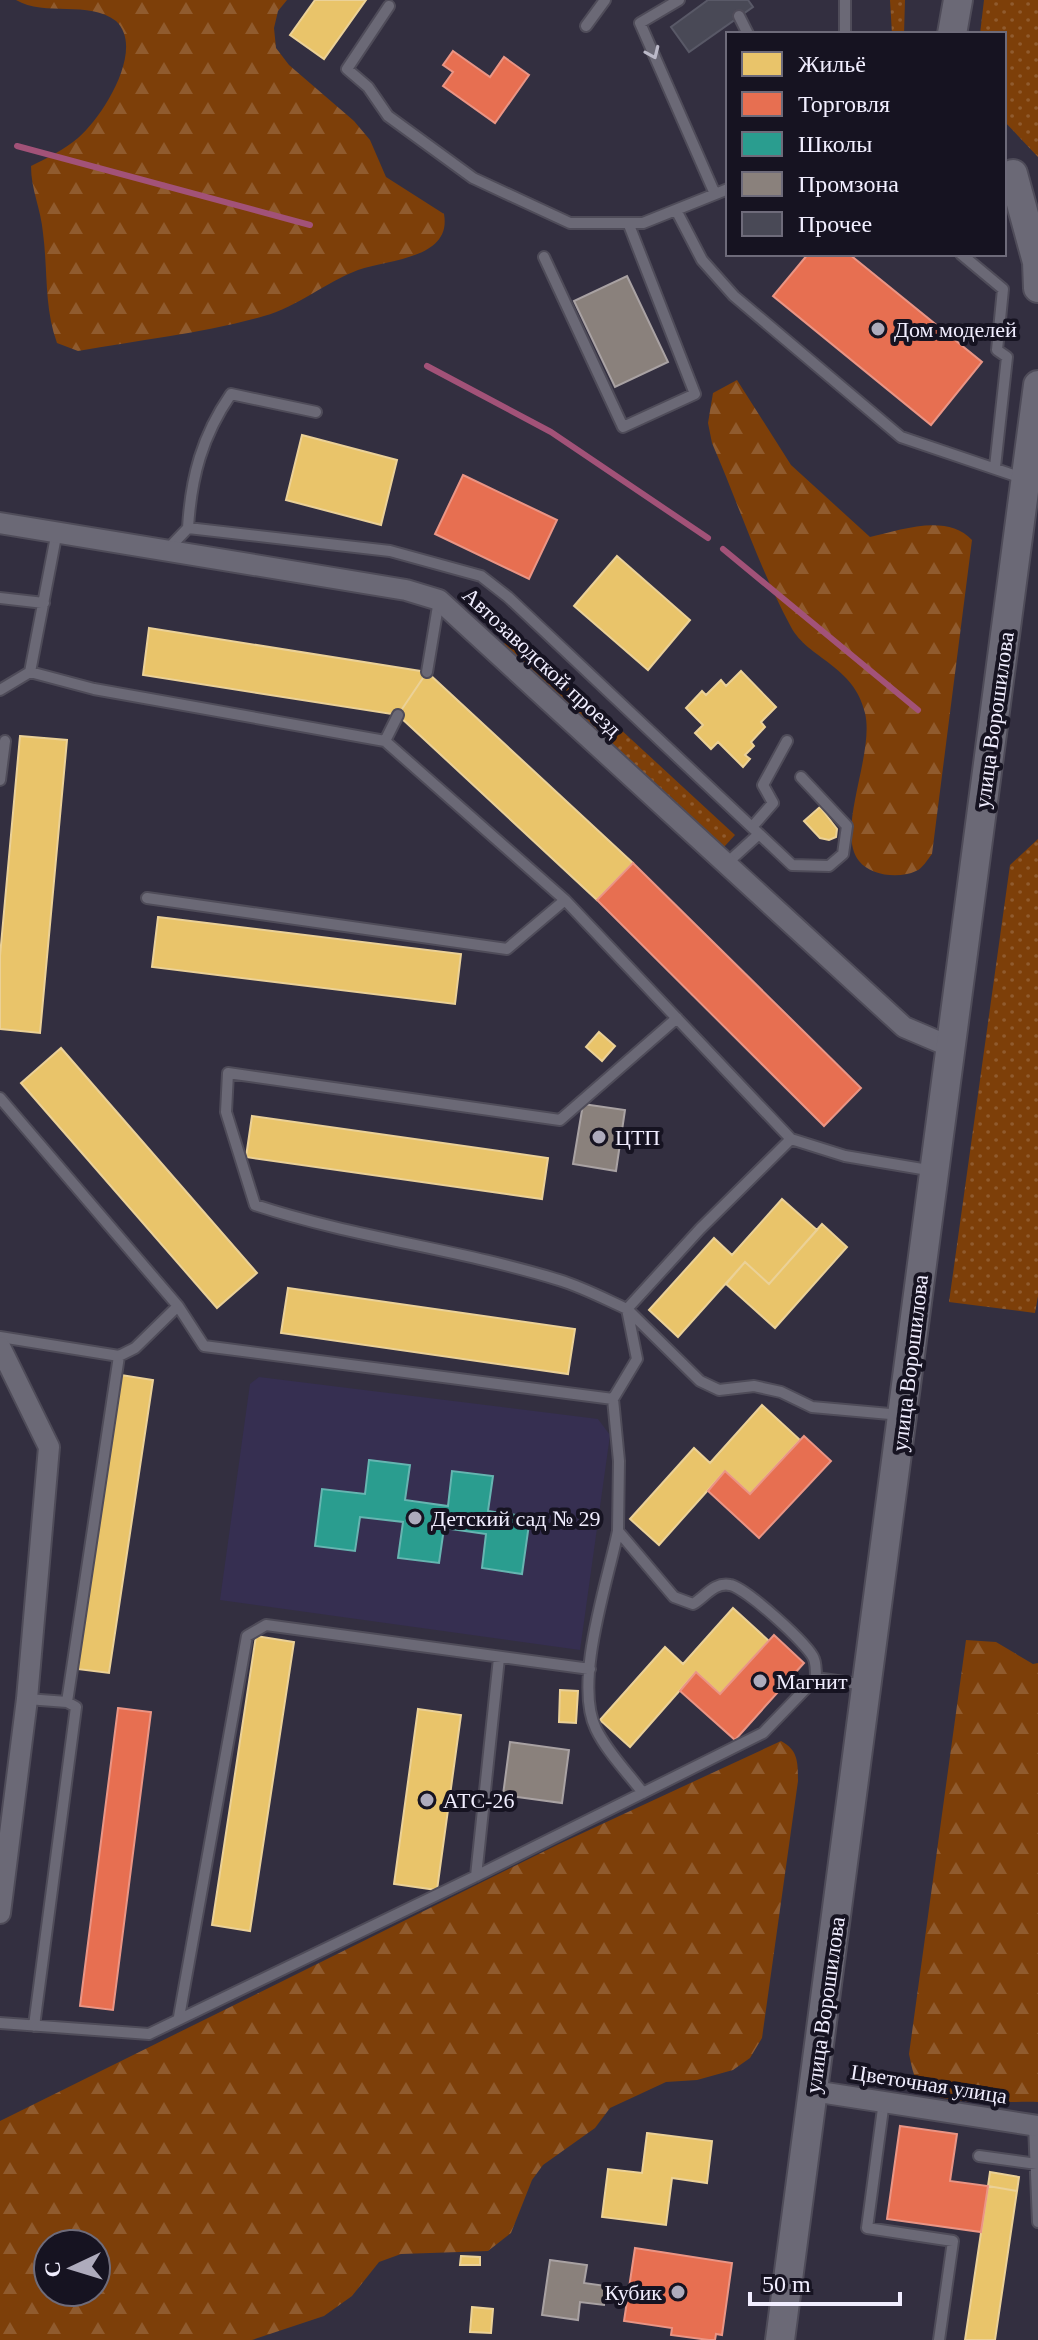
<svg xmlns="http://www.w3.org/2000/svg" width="1038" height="2340" viewBox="0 0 1038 2340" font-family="'Times New Roman',serif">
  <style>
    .built { fill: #362f51 }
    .grass { fill: url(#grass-dots) }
    .forest { fill: url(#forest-firs); fill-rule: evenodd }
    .homes { fill: #e9c46a; stroke: #ebd197; stroke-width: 2 }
    .shops { fill: #e76f51; stroke: #ea9585; stroke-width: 2 }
    .schools { fill: #2a9d8f; stroke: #66b5b1; stroke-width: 2 }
    .industry { fill: #8a817c; stroke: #a9a2a3; stroke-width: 2 }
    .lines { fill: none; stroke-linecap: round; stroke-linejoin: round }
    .stream { stroke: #a25278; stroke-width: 6 }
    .building { fill: #494956; stroke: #595967; stroke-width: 2 }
    .service-casing { stroke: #4f4c59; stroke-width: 14 }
    .minor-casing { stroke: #4f4c59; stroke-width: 24 }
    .secondary-casing { stroke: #4f4c59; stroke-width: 32 }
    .service { stroke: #6b6976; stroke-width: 10 }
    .minor { stroke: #6b6976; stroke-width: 20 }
    .secondary { stroke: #6b6976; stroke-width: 28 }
    .oneway { stroke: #bbb9c8 }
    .poi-dot { fill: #aeabbc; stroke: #161321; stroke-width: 3 }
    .labels { text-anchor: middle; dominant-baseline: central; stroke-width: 8; stroke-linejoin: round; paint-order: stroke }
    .poi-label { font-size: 22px; fill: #f1eeff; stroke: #161321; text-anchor: start }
    .street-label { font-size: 22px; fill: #f1eeff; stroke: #161321 }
  </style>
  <defs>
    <pattern id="grass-dots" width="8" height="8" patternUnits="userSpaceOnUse" patternTransform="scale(2)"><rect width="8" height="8" fill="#7d3f09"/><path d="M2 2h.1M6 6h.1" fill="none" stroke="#905b2e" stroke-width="1.8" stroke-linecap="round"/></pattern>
    <pattern id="forest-firs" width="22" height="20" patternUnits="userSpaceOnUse" patternTransform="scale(2)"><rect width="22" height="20" fill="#7d3f09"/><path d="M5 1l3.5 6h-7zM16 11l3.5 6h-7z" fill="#905b2e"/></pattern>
  </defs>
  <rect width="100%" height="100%" fill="#332f40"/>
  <path class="built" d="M259 1377 598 1419 610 1435 580 1650 220 1600 250 1384Z"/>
  <path class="grass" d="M890 0H905L904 34H892Z
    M984 0H1038V157L1004 121V34H980Z
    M515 632 735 835 724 847 504 644Z
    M1038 839V1296L1035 1313 949 1302 1010 865Z"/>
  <path class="forest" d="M16 0H287L278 11 274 28 276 48 289 65 354 121 370 140 386 177 444 214C452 259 389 259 358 270 326 282 297 307 264 316 204 333 139 340 78 351L57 343C44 307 48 271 43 233 41 209 31 190 31 166 47 158 64 150 78 138 102 118 146 49 116 21 89 0 45 17 16 0Z
    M737 380 791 465 870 537C901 530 947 513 972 540L932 854C928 859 922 869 916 871 899 879 871 876 859 861 835 831 875 754 865 713 854 665 808 659 791 627 760 570 738 503 712 443L708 423 713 393Z
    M966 1640 996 1642 1033 1664 1038 1663V2102C1010 2101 950 2106 927 2092 914 2084 912 2067 909 2054Z
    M781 1741C798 1750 798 1762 798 1781L762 2038 750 2058 733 2070 697 2080 666 2082 610 2108 595 2128 543 2165 532 2180 511 2233 488 2251 401 2254 379 2262 352 2296 324 2316 252 2340H0V2121L559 1844ZM48 2244H96V2292H48Z"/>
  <path class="homes" d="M315 0H366L324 59 290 35Z
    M302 435 397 460 381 525 286 500Z
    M617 556 690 620 648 670 574 606Z
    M149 628 427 672 398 715 143 675Z
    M741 671 776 707 761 722 765 727 751 742 754 746 745 755 750 759 743 767 718 742 711 749 695 733 703 725 686 708 702 691 706 695 721 680 726 686Z
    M427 672 633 863 597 900 398 715Z
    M20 736 67 740 40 1033 0 1029V956Z
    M820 807 837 829 836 837 829 840 820 838 804 821Z
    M158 917 461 954 455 1004 152 967Z
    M599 1032 615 1046 602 1061 586 1047Z
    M61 1048 257 1273 217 1308 21 1083Z
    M252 1116 548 1158 542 1199 246 1157Z
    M782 1199 817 1230 769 1284 745 1262 678 1337 649 1310 714 1238 732 1255Z
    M822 1224 847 1247 775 1328 726 1284 745 1262 769 1284Z
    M288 1288 575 1329 568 1374 281 1333Z
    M121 1375 153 1380 109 1673 77 1669Z
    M762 1405 800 1440 750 1494 725 1471 659 1545 630 1519 694 1448 710 1463Z
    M733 1608 769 1641 720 1694 696 1672 630 1747 600 1720 665 1647 683 1664Z
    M256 1636 294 1642 250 1931 212 1925Z
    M560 1690 578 1691 576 1723 559 1722Z
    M418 1709 461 1715 437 1890 394 1884Z
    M647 2133 712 2141 707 2183 672 2178 666 2225 602 2217 608 2169 642 2173Z
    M990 2172 1019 2177 1017 2191 988 2186Z
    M988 2186 1017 2191 995 2340H965Z
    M461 2256 480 2257V2265H460Z
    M472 2307 493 2309 491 2333 470 2332Z"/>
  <path class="shops" d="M453 51 490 77 504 57 529 75 495 123 443 86 453 72 443 65Z
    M808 254H849L982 362 931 425 773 296Z
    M463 475 557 520 529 579 435 534Z
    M633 863 861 1088 824 1126 597 900Z
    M804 1436 831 1461 759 1538 708 1491 725 1471 750 1494Z
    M774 1635 804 1663 735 1740 680 1691 696 1672 720 1694Z
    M118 1708 151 1712 113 2010 80 2006Z
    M900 2126 957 2134 950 2181 988 2186 981 2232 887 2219Z
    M635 2248 732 2263 722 2335 716 2334 715 2340H709L671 2335 672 2328 624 2321Z"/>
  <path class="schools" d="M369 1460 410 1465 405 1500 448 1506 452 1471 493 1476 488 1511 530 1517 522 1574 482 1568 486 1534 444 1528 439 1563 398 1558 403 1522 360 1517 355 1551 315 1546 322 1489 365 1494Z"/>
  <path class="industry" d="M627 276 668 362 615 387 574 301Z
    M583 1104 625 1110 616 1171 573 1164Z
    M510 1742 569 1750 562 1803 503 1795Z
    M550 2260 587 2265 584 2283 606 2286 604 2305 580 2302 578 2320 542 2315Z"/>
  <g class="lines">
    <path class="stream" d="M17 146 310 225
      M427 366 551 432 708 538
      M723 549 918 710"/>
  </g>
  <path class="building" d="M708 0H748L753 7 689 52 671 27Z"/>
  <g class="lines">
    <g class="service-casing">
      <path id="service" d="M679 0 640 23 715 194
        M845 0V34
        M389 6 347 69 368 87 388 116 473 178 570 223H643L728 189
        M739 16 748 34
        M586 26 605 0
        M676 210 702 260 734 296 901 437 1025 479
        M961 254 1003 289 997 350 1007 357 995 467
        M544 257 623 427 695 394 629 225
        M188 528C191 477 202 436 231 394L316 412
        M168 549 188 528 390 551 481 576 508 597 792 865 829 866 843 854 847 826 801 777
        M0 598 44 603
        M30 672 94 689 385 741 565 900 791 1139 845 1156 934 1171
        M427 672 439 600
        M0 690 30 672 57 531
        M385 741 398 715
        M0 780 5 741
        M752 827 773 803 763 785 787 741
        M726 864 759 834
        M147 898 507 949 565 900
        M0 1098 178 1306 204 1346 613 1399
        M791 1139 700 1229 627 1309 700 1381 719 1390 754 1386 781 1392 812 1407 901 1415
        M0 1337 119 1356
        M618 1531C608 1580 573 1683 596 1729 607 1752 628 1773 643 1793
        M816 1678 865 1685
        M27 1699 67 1702 76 1707 34 2026
        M67 1702 119 1356 135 1348 178 1306
        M476 1876 499 1658
        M179 2017 247 1636 266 1625 590 1669
        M0 2023 149 2034 476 1876 763 1733 816 1678C816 1672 816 1664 814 1659 809 1645 745 1587 730 1585 714 1582 705 1597 693 1604L674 1597 618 1531 619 1461 613 1399 637 1359 627 1309C605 1299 582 1287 559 1280 459 1249 355 1238 255 1205L226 1112 228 1073 560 1120 677 1018
        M884 2101 867 2228 953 2241 939 2340
        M1034 2125 1038 2222
        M979 2156 1037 2164"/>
    </g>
    <g class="minor-casing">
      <path id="minor" d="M0 523 406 590 439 600 904 1027 951 1047
        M0 1347 49 1447 27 1699 0 1913
        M813 2091 1038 2126"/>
    </g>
    <g class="secondary-casing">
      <path id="secondary" d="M952 34 958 0
        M1013 174 1037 262 1038 288
        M780 2340 1038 385"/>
    </g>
    <use href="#service" class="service"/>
    <use href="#minor" class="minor"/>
    <use href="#secondary" class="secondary"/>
  </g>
  <defs><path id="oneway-chevron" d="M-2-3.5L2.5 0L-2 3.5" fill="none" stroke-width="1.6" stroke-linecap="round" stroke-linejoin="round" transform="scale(2)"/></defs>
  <use class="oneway" href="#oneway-chevron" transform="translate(653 53) rotate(66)"/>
  <g class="poi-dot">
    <circle cx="878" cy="329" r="8"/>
    <circle cx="599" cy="1137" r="8"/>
    <circle cx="415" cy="1518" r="8"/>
    <circle cx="760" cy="1681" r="8"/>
    <circle cx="427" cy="1800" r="8"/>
    <circle cx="678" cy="2292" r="8"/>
  </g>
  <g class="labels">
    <g class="poi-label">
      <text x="894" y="329">Дом моделей</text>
      <text x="615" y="1137">ЦТП</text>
      <text x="431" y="1518">Детский сад № 29</text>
      <text x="776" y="1681">Магнит</text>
      <text x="443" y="1800">АТС-26</text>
      <text x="662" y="2292" text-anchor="end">Кубик</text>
    </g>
    <g class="street-label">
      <text transform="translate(542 662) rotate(43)">Автозаводской проезд</text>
      <text transform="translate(994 720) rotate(-82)">улица Ворошилова</text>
      <text transform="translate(910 1363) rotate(-83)">улица Ворошилова</text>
      <text transform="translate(825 2005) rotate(-82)">улица Ворошилова</text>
      <text transform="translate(929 2084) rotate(9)">Цветочная улица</text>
    </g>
  </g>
  <rect x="726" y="32" width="280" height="224" fill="#161321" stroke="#6e6b7a" stroke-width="2"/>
  <rect x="742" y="52" width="40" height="24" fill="#e9c46a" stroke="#6e6b7a" stroke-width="2"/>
  <text x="798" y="72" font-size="24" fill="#f1eeff">Жильё</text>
  <rect x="742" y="92" width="40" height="24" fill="#e76f51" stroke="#6e6b7a" stroke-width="2"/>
  <text x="798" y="112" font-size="24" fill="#f1eeff">Торговля</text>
  <rect x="742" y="132" width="40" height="24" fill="#2a9d8f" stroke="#6e6b7a" stroke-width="2"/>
  <text x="798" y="152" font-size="24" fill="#f1eeff">Школы</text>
  <rect x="742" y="172" width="40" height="24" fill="#8a817c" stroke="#6e6b7a" stroke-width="2"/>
  <text x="798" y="192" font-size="24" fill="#f1eeff">Промзона</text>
  <rect x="742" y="212" width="40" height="24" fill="#494956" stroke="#6e6b7a" stroke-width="2"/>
  <text x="798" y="232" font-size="24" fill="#f1eeff">Прочее</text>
  <g transform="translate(72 2268) rotate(266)"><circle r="38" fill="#161321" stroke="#6e6b7a" stroke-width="2"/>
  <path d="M0-6L14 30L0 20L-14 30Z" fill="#aeabbc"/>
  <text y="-12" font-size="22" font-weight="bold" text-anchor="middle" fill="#f1eeff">С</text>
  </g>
  <path d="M750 2292v12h150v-12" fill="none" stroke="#f1eeff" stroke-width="4"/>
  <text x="762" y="2292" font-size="24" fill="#f1eeff" stroke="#161321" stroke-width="6" paint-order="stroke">50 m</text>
</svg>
